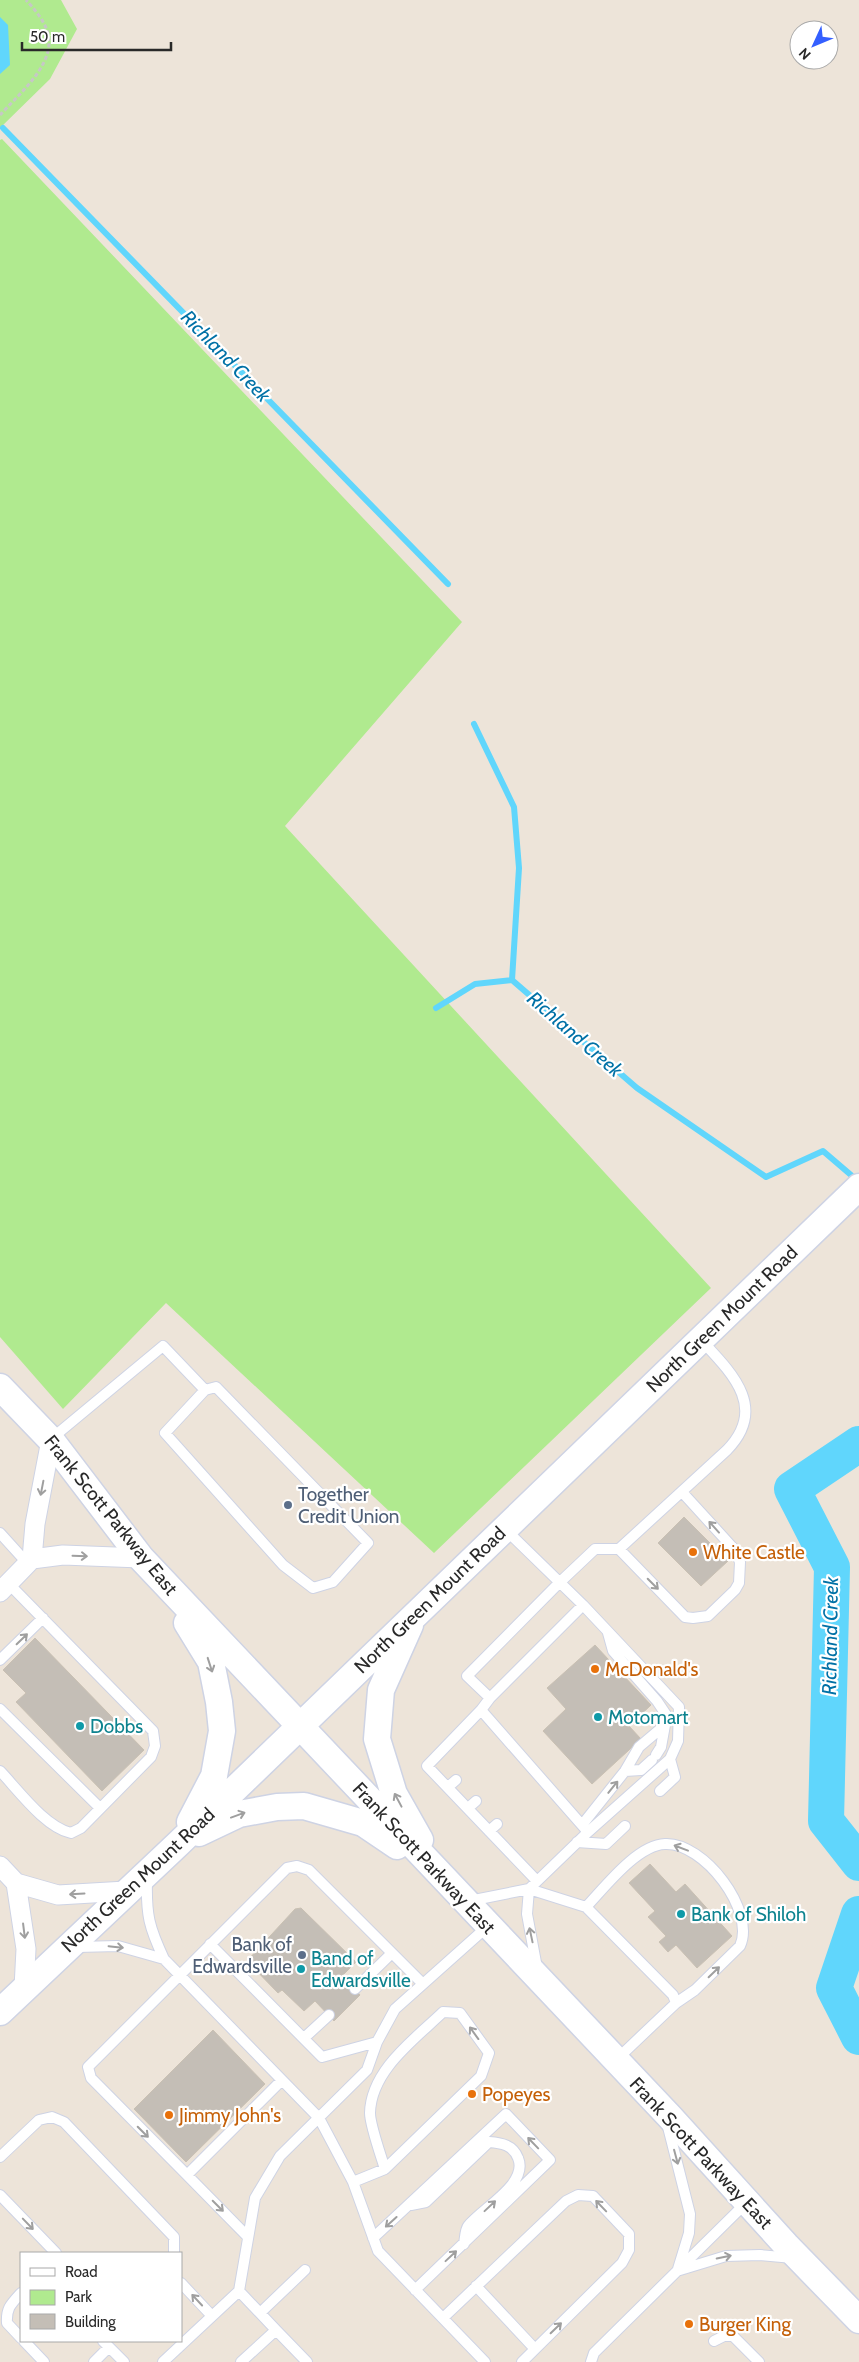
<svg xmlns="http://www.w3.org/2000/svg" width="859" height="2362" viewBox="0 0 859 2362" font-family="Cabin,sans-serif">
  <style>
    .green { fill: #b0ea8f }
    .water { fill: #60d6fc }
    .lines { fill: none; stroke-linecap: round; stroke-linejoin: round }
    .stream { stroke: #60d6fc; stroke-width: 6 }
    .river { stroke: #60d6fc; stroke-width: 36 }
    .building { fill: #c4beb6; stroke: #c9c0b3 }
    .lane-casing { stroke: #ced3e4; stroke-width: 12 }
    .street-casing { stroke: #ced3e4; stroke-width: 21 }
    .secondary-casing { stroke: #ced3e4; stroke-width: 29 }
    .path { stroke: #c7c7c7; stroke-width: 3; stroke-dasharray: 4 2.5; stroke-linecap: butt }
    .lane { stroke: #fff; stroke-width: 10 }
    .street { stroke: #fff; stroke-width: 19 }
    .secondary { stroke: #fff; stroke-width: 26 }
    .oneway { stroke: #9f9f9f }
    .service-dot { fill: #5c6f8a; stroke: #fff; stroke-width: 2 }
    .food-dot { fill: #e8710a; stroke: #fff; stroke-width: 2 }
    .culture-dot { fill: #0f9aa8; stroke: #fff; stroke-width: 2 }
    .labels { text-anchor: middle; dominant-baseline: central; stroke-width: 4.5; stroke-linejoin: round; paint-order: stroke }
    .street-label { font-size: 19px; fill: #292929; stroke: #fff }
    .service-label { font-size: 19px; fill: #4e5e75; stroke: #fff; text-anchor: start }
    .food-label { font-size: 19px; fill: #c56008; stroke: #fff; text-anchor: start }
    .culture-label { font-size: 19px; fill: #0d838f; stroke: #fff; text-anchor: start }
    .water-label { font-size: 20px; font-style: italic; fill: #0071a6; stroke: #fff }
  </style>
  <rect width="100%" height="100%" fill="#ede4d9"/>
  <path class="green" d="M0 0H61L77 29 50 79 0 128Z
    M2 139 462 622 285 826 711 1288 434 1553 166 1303 63 1409 0 1337V140Z"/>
  <path class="water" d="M0 17 8 25 10 65 0 74Z"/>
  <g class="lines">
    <path class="stream" d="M3 128 448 584
      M474 724 514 807 519 868 512 980
      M512 980 637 1088 766 1177 823 1151 851 1175
      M436 1008 475 984 512 980"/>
    <path class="river" d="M859 1444 792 1489 832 1567 826 1821 859 1863
      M859 1914 834 1988 859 2037"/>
  </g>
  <path class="building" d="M684 1517 728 1561 701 1586 658 1543Z
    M35 1638 144 1750 102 1791 16 1702 26 1693 3 1670Z
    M595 1645 651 1705 629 1726 641 1739 592 1784 543 1731 566 1709 547 1688Z
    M650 1864 676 1892 685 1884 732 1936 697 1968 676 1945 668 1952 659 1942 666 1936 648 1917 655 1911 629 1883Z
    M301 1908 356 1962 343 1975 360 1995 334 2021 315 2001 304 2011 282 1990 278 1993 247 1961 295 1909Z
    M213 2030 265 2084 186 2162 134 2109Z"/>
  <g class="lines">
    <g class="lane-casing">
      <path id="lane" d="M216 1387 368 1543 333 1582 313 1588 283 1565 165 1433 205 1390Z
        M51 1439 163 1346 205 1390
        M505 1529 583 1605 490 1698 481 1710 588 1832 529 1889 527 1914 537 1968
        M0 1533 28 1564
        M619 1549 727 1450C768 1408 732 1373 702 1341
        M583 1605 679 1707 678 1741 670 1759 588 1832
        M0 1660 43 1618
        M490 1698 467 1676 559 1583 595 1549H619L685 1617 693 1618 708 1616 735 1590 739 1583 740 1562 734 1549 682 1492
        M0 1709 100 1808
        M481 1710 427 1766 537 1881
        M656 1755 661 1747 665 1725
        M0 1771C19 1791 45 1827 71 1833L81 1828 151 1757 155 1746 153 1731 8 1583
        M625 1771 641 1770 652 1760
        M448 1787 456 1780
        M660 1791 675 1777 670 1759
        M468 1808 476 1801
        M582 1825 625 1771 639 1747 665 1725 667 1716 657 1701 613 1651 608 1633
        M489 1831 497 1824
        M577 1842 606 1844 625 1826
        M147 1880C146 1915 149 1927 164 1959L319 2118 353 2182 378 2251 485 2362
        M469 1901 529 1889 586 1907 673 1995 676 2003
        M586 1907C605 1887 637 1845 665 1844 704 1842 756 1911 740 1946L695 1990 676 2003 616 2060
        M210 1944 322 2057 377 2042
        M77 1947 118 1946 164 1959
        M355 1989 392 1953
        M304 2038 329 2015
        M282 2080 187 2175 91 2078 88 2067 287 1868 297 1866 309 1870 422 1983
        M667 2123 690 2214 689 2233 678 2269
        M0 2157 39 2120 52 2117 64 2122 174 2237V2253
        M187 2175 248 2237
        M353 2182 385 2169 481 2076 489 2053 460 2013 443 2012C415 2039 371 2070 370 2113 370 2125 381 2156 385 2169
        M0 2195 56 2253
        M411 2205 426 2202 489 2142C502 2143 513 2145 518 2158 529 2184 482 2208 468 2226 465 2230 465 2239 464 2244
        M373 2238 506 2114 550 2160 415 2290
        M680 2270 726 2256 760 2255 793 2258
        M181 2283 212 2316
        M476 2286 535 2349
        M239 2291 276 2330 241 2362
        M21 2293C11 2304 6 2308 7 2323L21 2338
        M260 2313 305 2270
        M443 2318 566 2201 578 2195 593 2196 629 2234V2250L622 2263 522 2362
        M276 2330 307 2362
        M24 2341 44 2362
        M103 2341 124 2362
        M714 2341 724 2336H733L759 2362
        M94 2362 109 2347
        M163 2362 239 2291 255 2198 280 2156 367 2070 377 2042 395 2009 488 1926
        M591 2362 594 2353 747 2202"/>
    </g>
    <g class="street-casing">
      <path id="street" d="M32 1559 63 1555 141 1558
        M0 1592 32 1559 35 1524 51 1440
        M0 1866 16 1883 58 1895 126 1891
        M16 1883 26 1949 24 1988"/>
    </g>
    <g class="secondary-casing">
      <path id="secondary" d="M0 1387 51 1440 141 1558 670 2117 786 2245 859 2320
        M187 1623 211 1662 219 1702 222 1731 214 1776 190 1822
        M410 1625 381 1690 377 1739 394 1794 420 1840
        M199 1833 239 1814 277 1807 304 1806 363 1823 397 1846
        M0 2012 178 1844 859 1187"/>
    </g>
    <path class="path" d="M0 115C17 96 50 69 49 41 49 26 36 11 26 0"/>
    <use href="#lane" class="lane"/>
    <use href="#street" class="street"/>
    <use href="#secondary" class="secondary"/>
  </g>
  <defs><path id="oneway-shaft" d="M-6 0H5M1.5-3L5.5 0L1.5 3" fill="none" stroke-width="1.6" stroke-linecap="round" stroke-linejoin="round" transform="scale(1.25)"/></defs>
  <g class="oneway">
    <use href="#oneway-shaft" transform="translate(42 1488) rotate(101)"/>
    <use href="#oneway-shaft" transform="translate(714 1527) rotate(-132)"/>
    <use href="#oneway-shaft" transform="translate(80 1556) rotate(2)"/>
    <use href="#oneway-shaft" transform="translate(653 1584) rotate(45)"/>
    <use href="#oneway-shaft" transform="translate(22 1639) rotate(-44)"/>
    <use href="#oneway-shaft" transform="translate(210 1665) rotate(72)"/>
    <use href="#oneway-shaft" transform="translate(613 1787) rotate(-51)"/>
    <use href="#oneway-shaft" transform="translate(398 1800) rotate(-118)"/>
    <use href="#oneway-shaft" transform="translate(238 1815) rotate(-20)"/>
    <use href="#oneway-shaft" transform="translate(681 1848) rotate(-159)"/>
    <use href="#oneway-shaft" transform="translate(77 1894) rotate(177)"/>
    <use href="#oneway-shaft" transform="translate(24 1931) rotate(83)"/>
    <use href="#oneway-shaft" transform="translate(531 1935) rotate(-102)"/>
    <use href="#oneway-shaft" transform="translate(116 1947) rotate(6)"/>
    <use href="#oneway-shaft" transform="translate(714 1972) rotate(-44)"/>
    <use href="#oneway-shaft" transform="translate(474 2033) rotate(-126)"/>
    <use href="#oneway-shaft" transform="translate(143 2132) rotate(45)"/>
    <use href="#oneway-shaft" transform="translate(533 2143) rotate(-134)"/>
    <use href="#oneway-shaft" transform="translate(676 2157) rotate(75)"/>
    <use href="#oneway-shaft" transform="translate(218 2206) rotate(45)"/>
    <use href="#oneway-shaft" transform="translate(490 2206) rotate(-43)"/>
    <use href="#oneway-shaft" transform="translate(601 2206) rotate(-134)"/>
    <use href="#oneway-shaft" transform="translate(391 2222) rotate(138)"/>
    <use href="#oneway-shaft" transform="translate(28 2224) rotate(46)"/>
    <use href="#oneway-shaft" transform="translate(451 2256) rotate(-43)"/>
    <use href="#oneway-shaft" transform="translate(724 2257) rotate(-12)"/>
    <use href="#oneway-shaft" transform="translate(197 2300) rotate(-133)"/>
    <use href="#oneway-shaft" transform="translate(556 2328) rotate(-44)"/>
  </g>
  <g class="service-dot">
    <circle cx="288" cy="1505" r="5"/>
    <circle cx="302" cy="1955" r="5"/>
  </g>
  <g class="food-dot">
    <circle cx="693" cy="1552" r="5"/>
    <circle cx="595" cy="1669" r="5"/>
    <circle cx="472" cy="2094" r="5"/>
    <circle cx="169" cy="2115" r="5"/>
    <circle cx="689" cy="2324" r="5"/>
  </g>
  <g class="culture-dot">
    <circle cx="598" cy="1717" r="5"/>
    <circle cx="80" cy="1726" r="5"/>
    <circle cx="681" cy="1914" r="5"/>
    <circle cx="301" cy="1969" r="5"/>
  </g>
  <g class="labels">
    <g class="street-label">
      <text transform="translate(722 1319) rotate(-44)">North Green Mount Road</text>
      <text transform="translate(111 1515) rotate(51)">Frank Scott Parkway East</text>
      <text transform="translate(430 1600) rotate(-44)">North Green Mount Road</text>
      <text transform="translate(424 1858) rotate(47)">Frank Scott Parkway East</text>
      <text transform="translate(138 1880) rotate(-43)">North Green Mount Road</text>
      <text transform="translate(701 2153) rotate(47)">Frank Scott Parkway East</text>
    </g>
    <g class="service-label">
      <text x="298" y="1494">Together<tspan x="298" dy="22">Credit Union</tspan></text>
      <text x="292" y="1944" text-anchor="end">Bank of<tspan x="292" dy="22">Edwardsville</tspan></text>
    </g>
    <g class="food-label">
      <text x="703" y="1552">White Castle</text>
      <text x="605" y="1669">McDonald's</text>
      <text x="482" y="2094">Popeyes</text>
      <text x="179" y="2115">Jimmy John's</text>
      <text x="699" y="2324">Burger King</text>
    </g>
    <g class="culture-label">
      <text x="608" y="1717">Motomart</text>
      <text x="90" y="1726">Dobbs</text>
      <text x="691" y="1914">Bank of Shiloh</text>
      <text x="311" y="1958">Band of<tspan x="311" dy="22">Edwardsville</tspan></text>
    </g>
    <g class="water-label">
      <text transform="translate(226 356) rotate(46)">Richland Creek</text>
      <text transform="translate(575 1034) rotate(41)">Richland Creek</text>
      <text transform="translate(830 1636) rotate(-89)">Richland Creek</text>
    </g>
  </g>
  <rect x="20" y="2252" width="162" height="90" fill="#ffffff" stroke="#a9a9a9"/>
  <rect x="30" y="2268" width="25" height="8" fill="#ffffff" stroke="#a9a9a9"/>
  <text x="65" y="2277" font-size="15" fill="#292929">Road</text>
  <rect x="30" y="2290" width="25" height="15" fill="#b0ea8f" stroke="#a9a9a9"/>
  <text x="65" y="2302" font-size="15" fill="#292929">Park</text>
  <rect x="30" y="2314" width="25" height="15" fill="#c4beb6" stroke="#a9a9a9"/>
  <text x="65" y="2327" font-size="15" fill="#292929">Building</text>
  <g transform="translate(814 45) rotate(226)"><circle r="24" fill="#ffffff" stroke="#a9a9a9"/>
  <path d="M0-4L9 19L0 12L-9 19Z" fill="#345fff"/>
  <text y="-8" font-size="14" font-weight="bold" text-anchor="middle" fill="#292929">N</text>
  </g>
  <path d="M22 42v8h149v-8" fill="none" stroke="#292929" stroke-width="2.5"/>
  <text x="30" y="42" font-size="15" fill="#292929" stroke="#ffffff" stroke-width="4" paint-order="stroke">50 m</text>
</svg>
